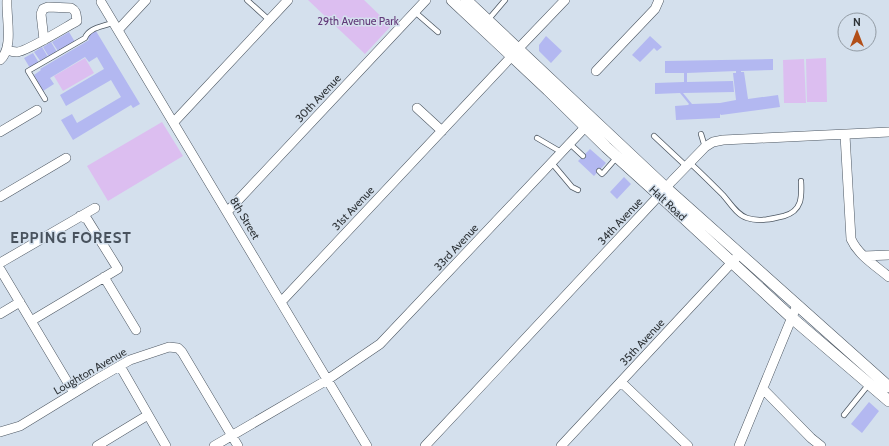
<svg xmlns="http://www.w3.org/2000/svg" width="889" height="446" viewBox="0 0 889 446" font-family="Cabin,sans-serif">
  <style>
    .green { fill: #dcbef0 }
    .building { fill: #b3b8f1; fill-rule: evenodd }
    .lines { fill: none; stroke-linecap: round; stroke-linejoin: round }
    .service-casing { stroke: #4d5762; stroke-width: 6 }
    .minor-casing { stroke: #4d5762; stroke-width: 10 }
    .tertiary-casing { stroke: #4d5762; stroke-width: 12 }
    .service { stroke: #fff; stroke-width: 4.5 }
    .minor { stroke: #fff; stroke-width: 9 }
    .tertiary { stroke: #fff; stroke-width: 11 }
    .labels { text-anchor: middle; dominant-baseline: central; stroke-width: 3; stroke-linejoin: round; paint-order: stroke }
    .park-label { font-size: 11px; fill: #613878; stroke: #d4e0ed }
    .street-label { font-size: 11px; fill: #2e3337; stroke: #d4e0ed }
    .district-label { font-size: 15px; font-weight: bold; letter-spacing: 1px; fill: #48525d; stroke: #d4e0ed }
  </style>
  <rect width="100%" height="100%" fill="#d4e0ed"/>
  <path class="green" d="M308 0H364L391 26 365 54Z
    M85 58 94 73 63 91 54 76Z
    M826 58 827 102H807L806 59Z
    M804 59 806 103H784L783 60Z
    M162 122 183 156 108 201 87 166Z"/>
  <path class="building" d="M96 31 140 104 133 108 131 105 73 140 61 120 72 114 77 123 121 97 111 80 66 106 60 95 104 69 97 57 89 62 85 57 50 78 54 84 43 91 34 75 41 70 40 69 89 40 87 36Z
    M69 32 75 42 58 51 52 42Z
    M546 36 562 51 551 63 539 51V45Z
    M650 36 662 47 657 51 654 48 640 62 632 55Z
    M51 42 57 52 49 57 43 47Z
    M42 47 48 57 41 62 34 52Z
    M33 53 39 63 30 68 24 58Z
    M773 59V70L741 71V72H744L748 99 778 95 780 107 721 115 720 114V118H719L676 120 675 106 688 105 689 104 680 93 655 94V83L684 82V73H665V61ZM736 71V73H733L736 100 720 103 692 104 683 93 734 92 733 81 687 82V73Z
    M590 149 606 163 594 176 578 161Z
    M624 177 631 184 617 199 610 192Z
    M869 402 879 411 862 433 851 424Z"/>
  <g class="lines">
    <g class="service-casing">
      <path id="service" d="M247 0 269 20
        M415 12 438 32
        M488 20 505 0
        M45 99 28 71 85 38C89 27 104 27 114 22
        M701 134 705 147
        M654 136 686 166
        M537 138 561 152
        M569 143 583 156
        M551 162 572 187 578 190
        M689 162C701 173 712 184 723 195 730 203 737 215 747 218 759 222 772 219 784 216 802 211 802 197 801 181
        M599 171 602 174 604 172 617 157
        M844 415 869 384"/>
    </g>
    <g class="minor-casing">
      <path id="minor" d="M101 2 367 446
        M118 30 146 0
        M518 49 565 0
        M7 50C10 51 14 52 17 52 26 52 66 27 77 21 76 15 77 11 71 8L48 7 43 9 41 14 44 40
        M0 60C14 48 6 18 7 0
        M596 71 655 9 659 0
        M417 108 442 131
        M174 122 288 0
        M0 132 37 110
        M845 135 851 239C858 255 876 266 889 277
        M0 197 66 158
        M227 212 426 0
        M864 256 889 255
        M0 263 95 208
        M0 269 74 393
        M104 277 136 330
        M281 302 512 56
        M0 314 20 302
        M31 321 118 269 87 219 80 216
        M120 366 166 446
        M621 382 688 446
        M763 389 811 438 821 446
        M0 432 20 426 97 379 130 360 169 347 178 348 182 352 238 446
        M97 446 148 415
        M214 446 327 380 380 344 590 122
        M425 446 653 202 672 181 705 147 713 142 723 140 889 132
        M561 446 736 258
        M739 446 797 305"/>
    </g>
    <g class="tertiary-casing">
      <path id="tertiary" d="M452 0 548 90 606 147 659 195 792 318 889 401
        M466 0 665 187 889 387"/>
    </g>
    <use href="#service" class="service"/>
    <use href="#minor" class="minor"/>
    <use href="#tertiary" class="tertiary"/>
  </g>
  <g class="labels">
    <g class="park-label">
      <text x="358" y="21">29th Avenue Park</text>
    </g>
    <g class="street-label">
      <text transform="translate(318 98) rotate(-47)">30th Avenue</text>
      <text transform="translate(668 203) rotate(43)">Halt Road</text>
      <text transform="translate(353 208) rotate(-47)">31st Avenue</text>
      <text transform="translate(245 218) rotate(59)">8th Street</text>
      <text transform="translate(620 221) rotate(-47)">34th Avenue</text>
      <text transform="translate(456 247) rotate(-47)">33rd Avenue</text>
      <text transform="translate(642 342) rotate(-47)">35th Avenue</text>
      <text transform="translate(90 371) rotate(-30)">Loughton Avenue</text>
    </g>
    <g class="district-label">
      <text x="71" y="238">EPPING FOREST</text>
    </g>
  </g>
  <g transform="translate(857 32)"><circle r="19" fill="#d4e0ed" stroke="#929ba4"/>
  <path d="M0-3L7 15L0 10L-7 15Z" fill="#b24f19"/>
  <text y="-6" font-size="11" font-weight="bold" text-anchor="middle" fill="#2e3337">N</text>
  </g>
</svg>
